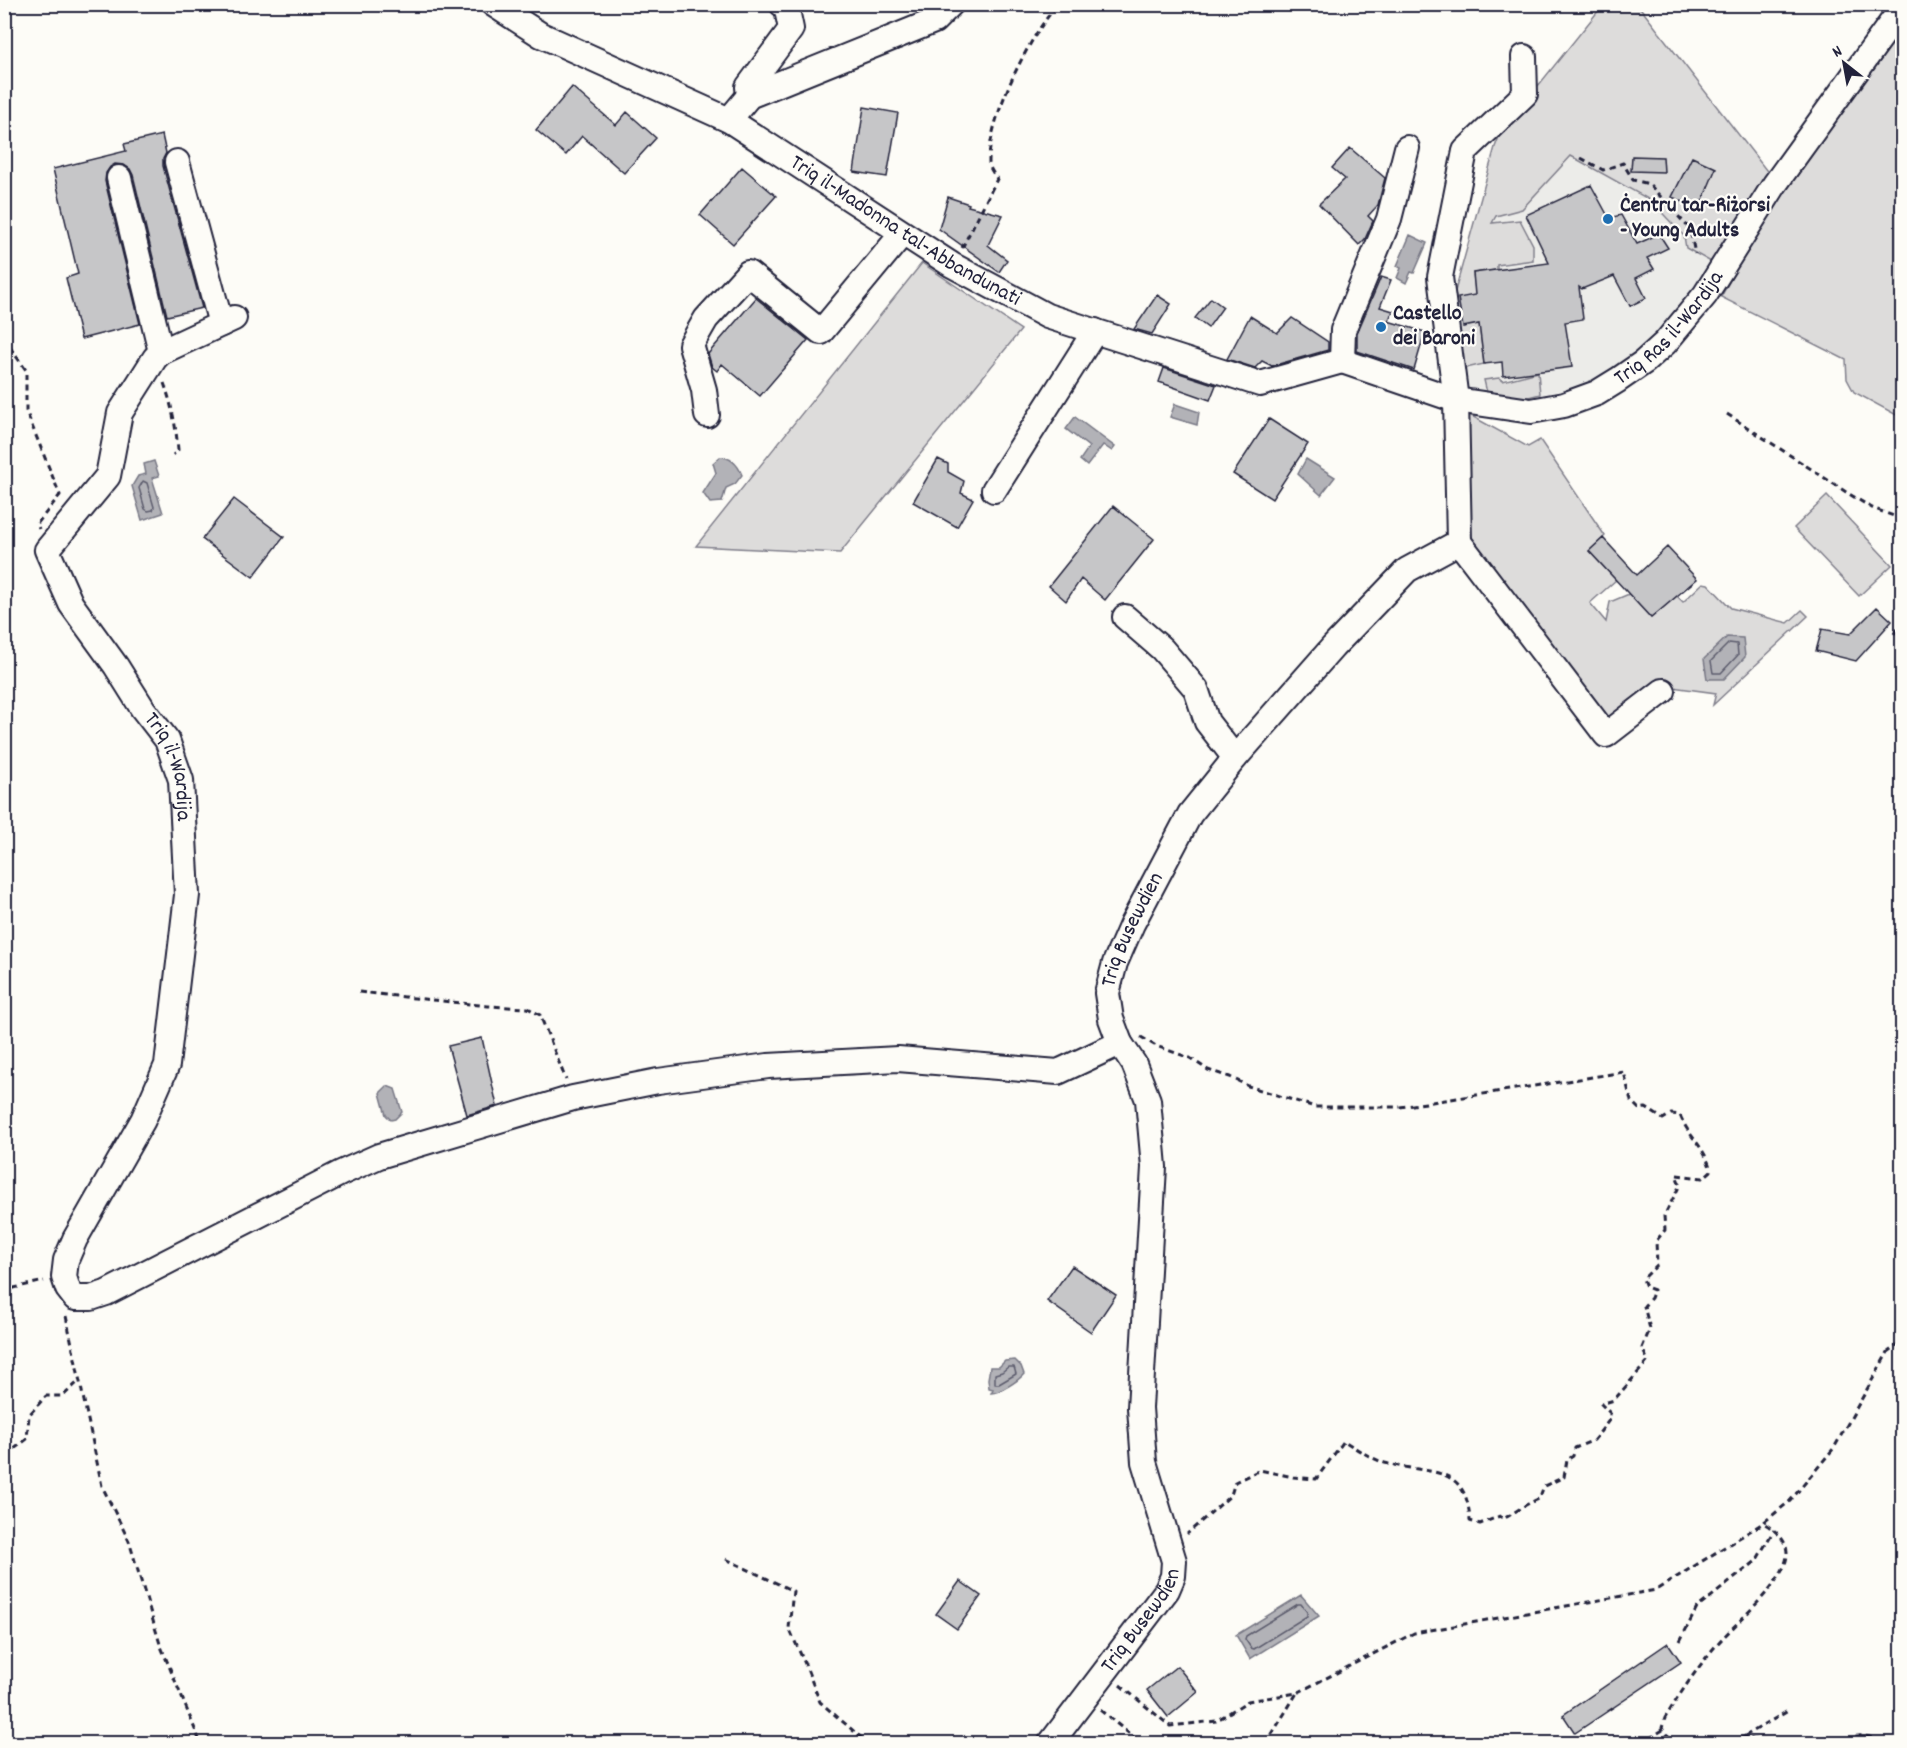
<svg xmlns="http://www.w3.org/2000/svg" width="1907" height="1748" viewBox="0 0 1907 1748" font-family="Dekko,sans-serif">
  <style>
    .built { fill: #ecece9 }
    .green { fill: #dddcdb; stroke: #807f8b; stroke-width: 1.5 }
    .water { fill: #b2b2b7; stroke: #787885; stroke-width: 1.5 }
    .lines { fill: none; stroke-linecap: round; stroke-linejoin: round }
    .shore { stroke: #5c5c6d; stroke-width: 1.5 }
    .building { fill: #c6c6c8; stroke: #22223b; stroke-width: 1.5 }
    .minor-casing { stroke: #22223b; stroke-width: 28 }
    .path { stroke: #22223b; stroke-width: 3; stroke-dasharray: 6 4.5; stroke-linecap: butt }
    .minor { stroke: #fdfcf7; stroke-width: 24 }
    .poi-dot { fill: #1f6fb2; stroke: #fdfcf7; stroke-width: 2 }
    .labels { text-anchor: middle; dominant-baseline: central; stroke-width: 4.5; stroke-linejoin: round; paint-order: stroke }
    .poi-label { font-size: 22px; font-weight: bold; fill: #22223b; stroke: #fdfcf7; text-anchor: start }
    .street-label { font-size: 22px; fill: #22223b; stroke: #fdfcf7 }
  </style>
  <rect width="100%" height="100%" fill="#fdfcf7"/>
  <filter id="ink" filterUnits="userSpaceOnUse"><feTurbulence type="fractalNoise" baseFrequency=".0167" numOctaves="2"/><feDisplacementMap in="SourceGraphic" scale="12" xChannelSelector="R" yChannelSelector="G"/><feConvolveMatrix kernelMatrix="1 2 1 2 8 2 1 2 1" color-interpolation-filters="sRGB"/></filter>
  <g filter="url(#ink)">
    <path class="built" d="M1603 5H1638L1770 175 1673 317 1620 366 1578 387 1525 398 1461 390 1452 302 1495 147Z"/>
    <path class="green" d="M1603 5H1638L1770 175 1711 262 1686 248 1684 236 1650 200 1571 156 1522 209 1496 216 1492 223 1520 220 1533 245V260L1497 265V270L1473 273 1484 364 1457 370 1452 302 1495 147 1501 132Z
      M1902 19V418L1854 392 1847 379 1846 360 1721 297C1772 199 1839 109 1902 19Z
      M922 263 1021 330 840 553 696 546Z
      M1538 372 1540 394 1525 398 1488 397 1484 380 1499 378 1503 381Z
      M1468 414 1528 447 1540 440 1605 536 1589 551 1616 580 1590 603 1606 622 1610 602 1629 594 1651 618 1677 596 1683 602 1703 583 1708 584 1731 608 1788 623 1802 610 1808 616 1713 705 1716 693 1672 687 1607 722 1464 543Z
      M1827 496 1892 565 1859 596 1794 528Z"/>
    <path class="water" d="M1410 235 1427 243 1414 273 1411 272 1406 283 1397 278 1401 268 1397 266Z
      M1175 404 1199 412 1197 425 1170 417Z
      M1075 417 1115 447 1112 451 1103 445 1087 466 1080 460 1089 447 1066 429Z
      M720 457C731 457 738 465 742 475L735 484 726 488 722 502 710 503 703 493 716 473 713 463Z
      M1306 459 1335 477 1321 495 1298 474Z
      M154 461 159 476 152 478 163 513 142 520 132 486 138 476 146 474 144 464Z
      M1727 637 1743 638 1745 657 1724 679H1707L1704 659Z
      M387 1086 395 1089 402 1112 395 1119 391 1120 386 1115 380 1093Z
      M1015 1360 1021 1366 1024 1374C1018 1381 1000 1393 991 1393L993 1389 989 1388 988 1379 990 1367H999L1005 1361Z
      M1301 1595 1319 1616 1250 1659 1236 1635Z"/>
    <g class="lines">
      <path class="shore" d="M143 481 147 483 154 507 153 510 148 511 145 509 139 488Z
        M1729 643 1737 644 1738 655 1721 673H1713L1711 661Z
        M1008 1367H1014L1016 1374 999 1384H995V1374L1002 1372Z
        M1298 1604H1301L1307 1612V1616L1254 1649 1251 1648 1245 1639 1246 1636Z"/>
    </g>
    <path class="building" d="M572 87 616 125 627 112 656 138 624 173 582 136 566 155 536 130Z
      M864 107 898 113 887 177 854 172Z
      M162 135 166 153 163 159V166L202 308 167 316 133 175 130 169 124 165 115 164 110 167 106 173 105 181 140 324 81 339 66 278 78 274 53 169 126 151 124 144Z
      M1350 148 1385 178 1378 205 1368 216 1373 221 1365 239 1359 245 1319 204 1345 179 1332 168Z
      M1632 156 1663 157 1664 172 1631 171Z
      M1692 157 1716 168 1699 209 1672 197Z
      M742 167 776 196 733 244 700 215Z
      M1591 185 1609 218 1621 215 1637 244 1659 234 1668 248 1647 258 1654 269 1636 278 1646 298 1630 306 1614 276 1582 289 1579 287 1583 319 1565 322 1572 367 1503 376 1502 362 1484 364 1479 324 1463 327 1458 298 1475 295 1473 273 1549 263 1526 215Z
      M948 197 969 204 968 206 1003 215 988 245 1007 260 999 272 939 229Z
      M1381 277 1391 280 1380 307 1393 311 1388 321 1425 332 1414 370 1357 351V333Z
      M1157 295 1171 304 1152 334 1134 329Z
      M756 298 808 340 760 396 722 364 717 371 712 367 708 354Z
      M1211 298 1223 307 1208 328 1195 318Z
      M1250 316 1277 333 1292 318 1328 342V350L1272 366 1262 361 1255 368 1227 359Z
      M1164 368 1216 385 1210 400 1159 382Z
      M1269 419 1308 444 1272 499 1233 474Z
      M938 459 948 464V472L964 481 961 493 973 499 957 527 913 502Z
      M234 499 284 537 253 577 202 539Z
      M1113 506 1154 539 1105 600 1081 579 1066 601 1049 586Z
      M1603 538 1637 575 1667 547 1697 579 1651 618 1589 551Z
      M1877 607 1892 621 1856 661 1816 651 1822 629 1850 634Z
      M482 1038 497 1106 467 1115 448 1046Z
      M1072 1266 1116 1295 1091 1332 1047 1301Z
      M960 1581 981 1596 957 1629 936 1614Z
      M1668 1643 1681 1662 1575 1733 1563 1715Z
      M1177 1666 1198 1692 1168 1717 1147 1690Z"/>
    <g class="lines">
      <g class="minor-casing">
        <g id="minor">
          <path id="s1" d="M493 4 541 35 729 120 952 265 1047 316 1260 384 1342 361"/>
          <path d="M749 96 748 87 791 29 786 5 782 4"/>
          <path d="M729 120 749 96 934 21 951 4"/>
          <path d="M177 162 221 324"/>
          <path d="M119 178 161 352"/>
          <path id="s2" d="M234 318 161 352 155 358 120 413 108 476 47 550 71 604 116 666 143 709 167 740 181 780 187 895 167 1065 143 1120 75 1239 66 1260 64 1277 68 1289 75 1298H91L106 1293 341 1173 379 1156 573 1098 658 1081 768 1066 898 1059 1058 1072 1120 1043"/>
          <path id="s3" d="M1342 361 1456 400 1531 411 1564 405 1597 393 1618 380 1644 362 1665 343 1705 295 1775 184 1902 8"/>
          <path d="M1342 361 1343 330 1389 219 1407 148"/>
          <path d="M707 415 704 390 691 345 706 319 748 273 821 332 902 234"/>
          <path d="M994 490 1095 331"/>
          <path d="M1459 542 1606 735 1663 691"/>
          <path d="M1125 617 1162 649 1196 689 1207 722 1235 758"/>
          <path id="s4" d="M1050 1744 1167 1590 1173 1576 1174 1561 1144 1462 1140 1408 1154 1167 1148 1100 1134 1064 1120 1043 1111 1019 1107 993 1115 963 1132 924 1190 814 1235 758 1333 647 1407 570 1459 542 1456 400 1440 277 1465 151 1525 94 1524 57"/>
        </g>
      </g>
      <path class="path" d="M1581 158 1603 170 1623 163 1633 180 1649 184 1690 229 1695 254
        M962 248 997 179C994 174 989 168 989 163 988 118 1028 38 1058 4
        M4 339 26 370V411L60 495 37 524 39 529
        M164 383C172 405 176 427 178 450L173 455
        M1727 414 1846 492 1872 508 1902 519
        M1894 634 1902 621
        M359 992 488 1006 528 1008 540 1015 566 1080
        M1141 1037 1156 1046 1190 1058 1208 1070 1230 1077 1248 1086 1315 1107H1400L1624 1072 1631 1101 1639 1109 1646 1108 1663 1119 1671 1114 1680 1115C1689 1138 1705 1146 1711 1171L1703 1178 1676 1175 1680 1185 1664 1216 1665 1230 1656 1241 1657 1265 1643 1279 1646 1287 1654 1290 1651 1298 1644 1306 1650 1329 1642 1348 1648 1361 1614 1400 1601 1404 1610 1413V1419L1594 1440 1575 1448 1573 1456 1567 1460 1564 1477 1544 1486 1539 1499C1525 1504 1516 1512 1503 1519L1500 1516 1480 1524 1470 1521C1467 1462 1428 1475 1385 1463 1370 1458 1357 1449 1344 1441L1316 1479 1293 1477 1260 1470 1235 1482 1231 1495 1187 1534
        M4 1294 14 1288 44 1281
        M66 1316 102 1486 129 1541 160 1644 201 1744
        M4 1466 9 1453 27 1439 29 1415 46 1396H63L79 1381
        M726 1559 793 1591 789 1628 805 1664 820 1702 864 1740 870 1744
        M1680 1641 1697 1608 1756 1561 1774 1530
        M1120 1685 1170 1726 1216 1721 1248 1701 1297 1693 1414 1633 1656 1590 1763 1523 1790 1501 1834 1448 1888 1352 1902 1342
        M1100 1710 1142 1744
        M1745 1736 1788 1711
        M1266 1744 1297 1693
        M1640 1744 1663 1730
        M1691 1744C1678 1741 1669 1740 1662 1728L1665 1718C1680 1694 1695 1671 1713 1649 1731 1626 1785 1584 1787 1555 1788 1540 1774 1529 1763 1523
        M1720 1744 1744 1737 1771 1744
        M1836 1744C1857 1733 1865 1733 1886 1744"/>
      <use href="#minor" class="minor"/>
    </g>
  </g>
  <g class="poi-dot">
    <circle cx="1608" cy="219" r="6"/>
    <circle cx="1381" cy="327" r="6"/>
  </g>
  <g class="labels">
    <g class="poi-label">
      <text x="1620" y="206">Ċentru tar-Riżorsi<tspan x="1620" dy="25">- Young Adults</tspan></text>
      <text x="1393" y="314">Castello<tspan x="1393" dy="25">dei Baroni</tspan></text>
    </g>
    <g class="street-label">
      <text stroke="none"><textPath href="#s1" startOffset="472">Triq il-Madonna tal-Abbandunati</textPath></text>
      <text stroke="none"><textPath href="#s3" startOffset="363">Triq Ras il-Wardija</textPath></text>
      <text stroke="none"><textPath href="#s2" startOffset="566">Triq il-Wardija</textPath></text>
      <text stroke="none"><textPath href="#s4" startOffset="874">Triq Busewdien</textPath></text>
      <text stroke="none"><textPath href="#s4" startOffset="154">Triq Busewdien</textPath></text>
    </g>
  </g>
  <rect width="1907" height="1748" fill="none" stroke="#fdfcf7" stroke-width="24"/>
  <rect x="12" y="12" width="1883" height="1724" fill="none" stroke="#22223b" stroke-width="2" filter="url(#ink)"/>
  <g transform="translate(1844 63) rotate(329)" stroke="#fdfcf7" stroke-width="4.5" paint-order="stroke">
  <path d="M0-4.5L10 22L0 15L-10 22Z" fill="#22223b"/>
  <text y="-9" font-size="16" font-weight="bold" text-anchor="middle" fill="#22223b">N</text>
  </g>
</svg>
